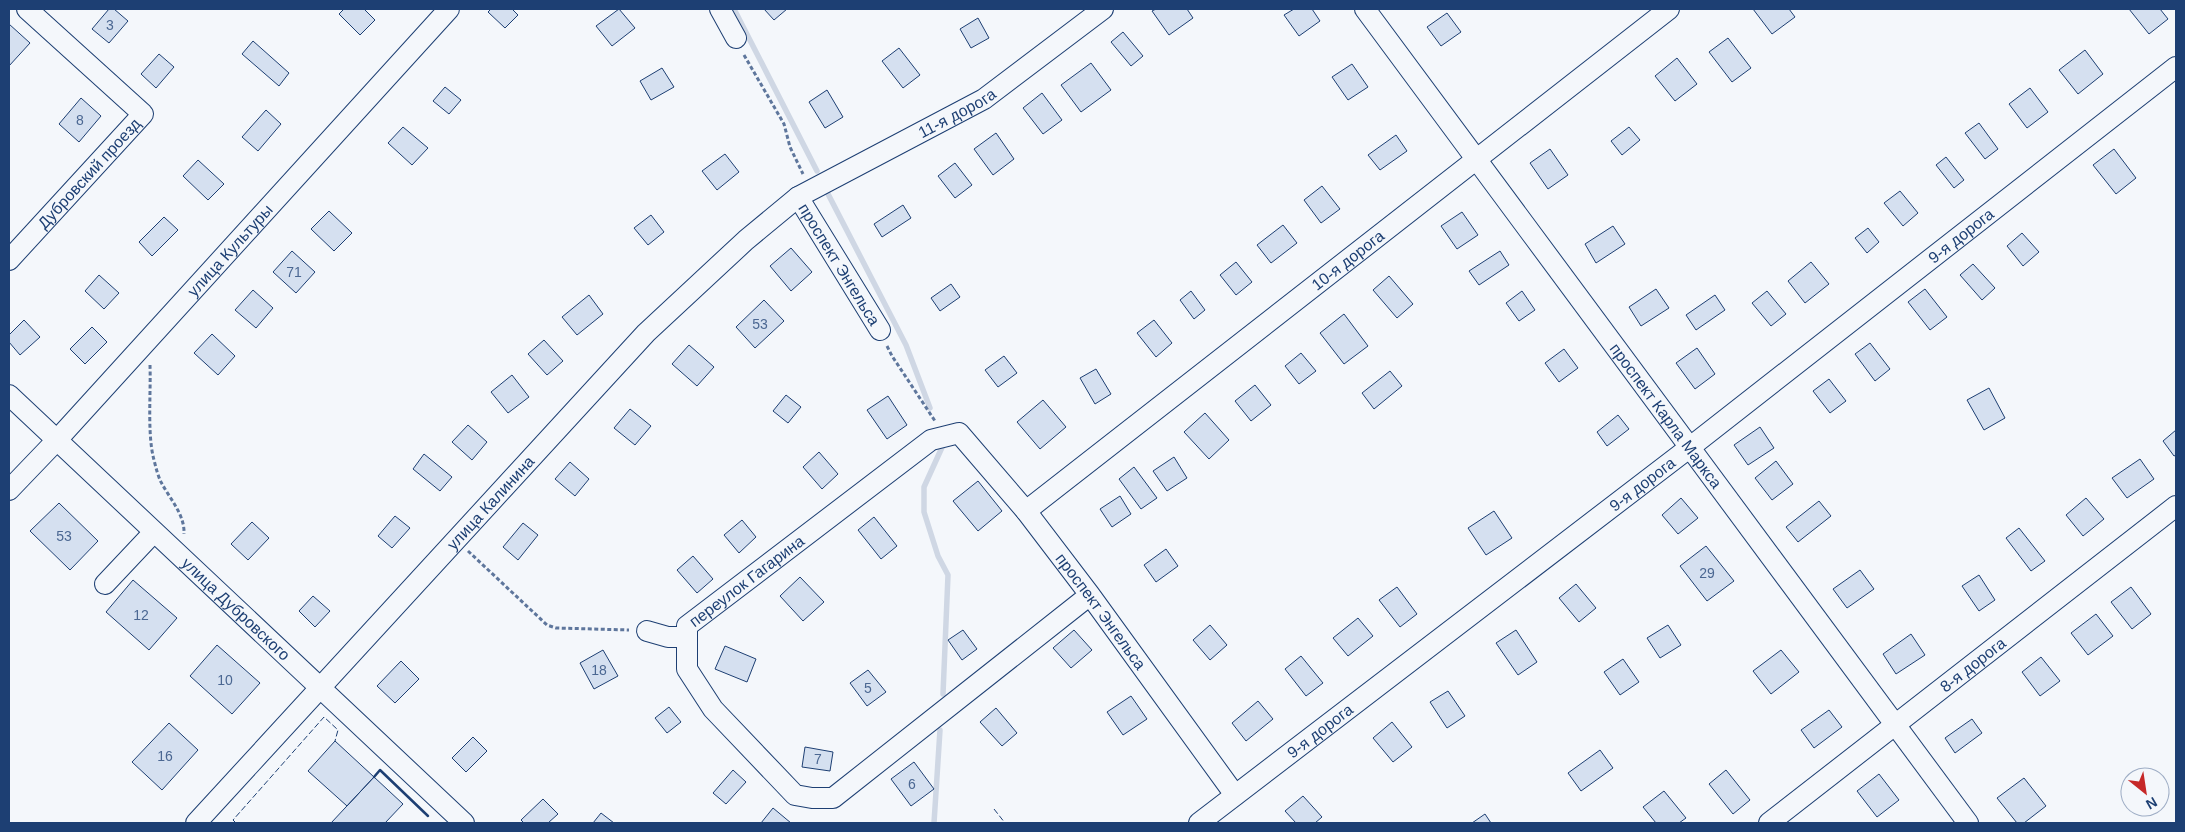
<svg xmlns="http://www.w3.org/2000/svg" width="2185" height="832" viewBox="0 0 2185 832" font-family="Arial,sans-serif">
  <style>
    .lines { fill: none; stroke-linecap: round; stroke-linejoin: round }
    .stream { stroke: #cfd7e4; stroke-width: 5.5 }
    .building { fill: #d5e0f0; stroke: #1d3f73 }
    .minor-casing { stroke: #1d3f73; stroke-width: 22 }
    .path { stroke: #5e769c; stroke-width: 3; stroke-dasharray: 4 2.5; stroke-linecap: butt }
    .minor { stroke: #f4f7fb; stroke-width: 20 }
    .fence { stroke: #1d3f73; stroke-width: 1; stroke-dasharray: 6 2.5; stroke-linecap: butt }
    .wall { stroke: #1d3f73; stroke-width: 2.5 }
    .labels { text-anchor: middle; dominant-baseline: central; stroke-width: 4; stroke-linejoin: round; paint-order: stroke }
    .number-label { font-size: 14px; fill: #4b6792 }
    .street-label { font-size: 16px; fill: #1d3f73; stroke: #f4f7fb }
  </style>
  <rect width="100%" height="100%" fill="#f4f7fb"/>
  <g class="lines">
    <path class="stream" d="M734 9 817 171
      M827 192 906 345 930 408
      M943 694 948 575 938 556 924 512V487L944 443
      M934 823 940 730"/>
  </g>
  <path class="building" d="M109 9H114L128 21 109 43 92 29Z
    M344 9H364L375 20 360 35 339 14Z
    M491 9H512L518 15 505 28 488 12Z
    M619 9 635 28 612 46 596 26Z
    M764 9H787L774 20Z
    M1156 9H1187L1193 18 1169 35 1152 11Z
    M1294 9H1312L1320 21 1299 36 1284 15Z
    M1753 9H1789L1795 17 1772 34Z
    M2129 9H2160L2168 19 2149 34Z
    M1447 13 1461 32 1441 46 1427 27Z
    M978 18 989 38 971 48 960 29Z
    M9 24 30 43 9 66Z
    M1123 32 1143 56 1131 66 1111 42Z
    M1728 38 1751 68 1732 82 1709 52Z
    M253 41 289 73 279 86 242 54Z
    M899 48 920 75 903 88 882 61Z
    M2085 50 2103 74 2078 94 2059 70Z
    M159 54 174 67 156 88 141 74Z
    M1677 58 1697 84 1675 101 1655 76Z
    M1091 63 1111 90 1081 112 1061 85Z
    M1352 64 1368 87 1348 100 1332 77Z
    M662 68 674 87 651 100 640 81Z
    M445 87 461 100 449 114 433 101Z
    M2030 88 2048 112 2027 128 2009 104Z
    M827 90 843 117 825 128 809 102Z
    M1042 93 1062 120 1043 134 1023 108Z
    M81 98 101 116 79 142 59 124Z
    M266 110 281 124 258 151 242 137Z
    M1979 123 1998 149 1985 159 1965 133Z
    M403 127 428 148 412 165 388 143Z
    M1629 127 1640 140 1622 155 1611 141Z
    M996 133 1014 159 993 175 974 149Z
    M1396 135 1407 151 1380 170 1368 155Z
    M1550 149 1568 175 1548 189 1530 163Z
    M2114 149 2136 178 2116 194 2093 165Z
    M725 154 739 172 717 190 702 171Z
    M1946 157 1964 180 1954 188 1936 165Z
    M198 160 224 184 208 200 183 176Z
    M955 163 972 185 955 198 938 176Z
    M1322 186 1340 209 1321 223 1304 200Z
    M1900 191 1918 213 1903 226 1884 203Z
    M903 205 911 218 882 237 874 224Z
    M329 211 352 233 334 251 311 229Z
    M1462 212 1478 235 1457 249 1441 226Z
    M651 215 664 232 648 245 634 228Z
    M164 217 178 230 152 256 139 242Z
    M1283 225 1297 243 1271 263 1257 245Z
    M1613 226 1625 244 1596 263 1585 244Z
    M1868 228 1879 242 1867 253 1855 238Z
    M2022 233 2039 252 2023 266 2007 246Z
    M791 248 812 272 791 291 770 266Z
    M292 251 315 272 296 293 273 272Z
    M1500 251 1509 265 1479 285 1469 271Z
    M1236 262 1252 282 1236 295 1220 275Z
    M1811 262 1829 284 1805 303 1788 281Z
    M1973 264 1995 288 1982 300 1960 275Z
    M99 275 119 293 104 309 85 291Z
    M1389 276 1413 304 1397 318 1373 290Z
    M951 284 960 297 940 311 931 298Z
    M1656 289 1669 308 1641 326 1629 307Z
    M1925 289 1947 317 1930 330 1908 302Z
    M253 290 273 308 256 328 235 310Z
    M1191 291 1205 310 1194 319 1180 300Z
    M1522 291 1535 310 1519 321 1506 303Z
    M1767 291 1786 314 1771 326 1752 303Z
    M589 295 603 314 577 335 562 317Z
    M1715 295 1725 310 1696 330 1686 315Z
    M764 300 784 321 755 348 736 327Z
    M1344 314 1368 346 1344 364 1320 333Z
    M24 320 40 337 20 355 9 342V335Z
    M1154 320 1172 343 1156 357 1137 333Z
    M92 327 107 342 85 364 70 349Z
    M212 334 235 356 218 375 194 353Z
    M544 340 563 361 547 375 528 354Z
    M1870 343 1890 369 1875 381 1855 354Z
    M689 345 714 367 697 386 672 364Z
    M1697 348 1715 374 1695 389 1676 363Z
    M1564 349 1578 368 1559 382 1545 363Z
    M1301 353 1316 371 1299 384 1285 366Z
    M1004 356 1017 373 998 387 985 370Z
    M1096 369 1111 394 1095 404 1080 378Z
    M1390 371 1402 386 1374 409 1362 393Z
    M512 375 529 397 508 413 491 392Z
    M1829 379 1846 401 1830 413 1813 391Z
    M1255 385 1271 405 1251 421 1235 401Z
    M1989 388 2005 418 1984 430 1967 400Z
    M786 395 801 407 788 423 773 411Z
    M888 396 907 425 887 439 867 410Z
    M1043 400 1066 427 1040 449 1017 422Z
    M630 409 651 426 635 445 614 428Z
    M1205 413 1229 440 1209 459 1184 432Z
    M1618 415 1629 429 1607 446 1597 432Z
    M468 425 487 442 472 460 452 442Z
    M1760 427 1774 448 1748 465 1734 445Z
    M2176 430V455L2174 456 2163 441Z
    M819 452 838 474 822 489 803 467Z
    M424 454 452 477 440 491 413 469Z
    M1174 457 1187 478 1167 491 1153 471Z
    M2140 459 2154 479 2127 498 2112 478Z
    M1776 461 1793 484 1772 500 1755 478Z
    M570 462 589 479 575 496 555 479Z
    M1134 467 1157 498 1141 509 1119 479Z
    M978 481 1002 511 978 531 953 501Z
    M1120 496 1131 514 1112 527 1100 509Z
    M1681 498 1698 518 1678 534 1662 515Z
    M2086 498 2104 519 2083 536 2066 515Z
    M1819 501 1831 516 1798 542 1786 527Z
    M59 503 98 541 70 570 30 531Z
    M1494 511 1512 538 1486 555 1468 528Z
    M395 516 410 528 392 548 378 536Z
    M874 517 897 546 881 559 858 530Z
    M742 520 756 537 739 553 724 535Z
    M252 522 269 538 248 560 231 544Z
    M523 523 538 535 518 560 503 547Z
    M2019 528 2045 561 2031 571 2006 538Z
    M1706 546 1734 581 1707 601 1680 566Z
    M1166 549 1178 566 1156 582 1144 565Z
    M693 556 713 579 697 593 677 570Z
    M1860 570 1874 589 1847 608 1833 589Z
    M1979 575 1995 600 1979 611 1962 586Z
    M800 577 824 602 803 621 780 596Z
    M133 580 177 618 149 650 106 612Z
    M1576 584 1596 608 1579 622 1559 598Z
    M1397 587 1417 614 1400 627 1379 600Z
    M2131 587 2151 614 2132 629 2111 602Z
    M313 596 330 611 315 627 299 611Z
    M2096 614 2113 636 2088 655 2071 633Z
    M1358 618 1373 636 1348 656 1333 638Z
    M1210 625 1227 645 1210 660 1193 640Z
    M1668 625 1681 645 1660 658 1647 638Z
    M963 630 977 649 962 660 948 640Z
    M1074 630 1092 650 1071 668 1053 648Z
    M1516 630 1537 662 1518 675 1496 643Z
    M1911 634 1925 655 1896 674 1883 654Z
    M217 645 260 683 232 714 190 676Z
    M725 646 756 659 747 682 715 669Z
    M603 650 618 676 594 689 580 663Z
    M1781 650 1799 672 1771 694 1753 671Z
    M1301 656 1323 683 1306 696 1285 669Z
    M2041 657 2060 681 2040 696 2022 672Z
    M1623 659 1639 682 1620 695 1604 672Z
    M401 661 419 679 395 703 377 686Z
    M868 670 886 692 867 706 850 683Z
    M1448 691 1465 716 1447 728 1430 702Z
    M1131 696 1147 719 1123 735 1107 712Z
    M1258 701 1273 719 1246 741 1232 723Z
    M669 707 681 722 667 733 655 718Z
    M996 708 1017 733 1002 746 980 722Z
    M1829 710 1842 727 1814 748 1801 730Z
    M1972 719 1982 733 1955 753 1945 738Z
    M1392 722 1412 747 1393 762 1373 738Z
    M169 723 198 750 162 790 132 762Z
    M473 737 487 751 466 772 452 758Z
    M335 741 374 777 347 806 308 771Z
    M805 747 833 752 830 771 802 767Z
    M1600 750 1613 768 1581 791 1568 773Z
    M914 762 934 789 911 806 891 779Z
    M733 770 746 782 726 804 713 793Z
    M1726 770 1750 800 1733 814 1709 784Z
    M1879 774 1899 800 1877 817 1857 791Z
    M374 777 403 804 385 823H331Z
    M2024 778 2046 806 2024 823H2017L1997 798Z
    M1664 791 1686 818 1679 823H1656L1643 807Z
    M1303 796 1322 817 1315 823H1296L1285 811Z
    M543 799 558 814 548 823H524L521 820Z
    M773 808 791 823H761Z
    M601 813 614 823H593Z
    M1485 814 1491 823H1472Z"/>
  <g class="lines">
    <g class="minor-casing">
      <g id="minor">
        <path d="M720 9 736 38"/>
        <path id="s1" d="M1365 9 1968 823"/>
        <path id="s2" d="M798 197 880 330"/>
        <path id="s3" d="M9 260 143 114 27 9"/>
        <path id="s4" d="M9 395 464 823"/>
        <path id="s5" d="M9 490 56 441 449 9"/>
        <path id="s6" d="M1026 511 1669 9"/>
        <path d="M105 584 154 532"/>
        <path id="s7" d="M1090 595 833 798H812L795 795 713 709 687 669V626L931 440 959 433 1026 511 1090 595 1235 795"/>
        <path d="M647 631 668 637H687"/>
        <path id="s8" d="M196 823 646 333 746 240 798 197 984 99 1103 9"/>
        <path id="s9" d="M1199 823 1689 448 2176 67"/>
        <path id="s10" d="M1769 823 2176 506"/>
      </g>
    </g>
    <path class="path" d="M744 55 784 124 790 147 803 174
      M887 346 892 356 935 421
      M150 365C151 394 147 434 154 460 156 468 158 476 161 482 170 499 185 515 184 534
      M468 551 547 625 556 628 629 630"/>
    <use href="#minor" class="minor"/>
    <path class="fence" d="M994 809 1005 823
      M236 823 233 820 324 717 338 730 335 741"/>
    <path class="wall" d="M374 777 380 770 428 816"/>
  </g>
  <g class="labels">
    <g class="number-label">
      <text x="110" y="25">3</text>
      <text x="80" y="120">8</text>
      <text x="294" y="272">71</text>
      <text x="760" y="324">53</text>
      <text x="64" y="536">53</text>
      <text x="1707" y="573">29</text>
      <text x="141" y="615">12</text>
      <text x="599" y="670">18</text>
      <text x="225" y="680">10</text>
      <text x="868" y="688">5</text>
      <text x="165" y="756">16</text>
      <text x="818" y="759">7</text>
      <text x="912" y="784">6</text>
    </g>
    <g class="street-label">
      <text stroke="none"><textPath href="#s8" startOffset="1049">11-я дорога</textPath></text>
      <text stroke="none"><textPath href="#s3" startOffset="118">Дубровский проезд</textPath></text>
      <text stroke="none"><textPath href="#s9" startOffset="962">9-я дорога</textPath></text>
      <text stroke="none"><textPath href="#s5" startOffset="326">улица Культуры</textPath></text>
      <text stroke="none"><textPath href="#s6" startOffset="408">10-я дорога</textPath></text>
      <text stroke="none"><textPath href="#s2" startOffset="79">проспект Энгельса</textPath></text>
      <text stroke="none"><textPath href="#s1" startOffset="506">проспект Карла Маркса</textPath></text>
      <text stroke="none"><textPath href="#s9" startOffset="558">9-я дорога</textPath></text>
      <text stroke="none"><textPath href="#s8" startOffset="435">улица Калинина</textPath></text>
      <text stroke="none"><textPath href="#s7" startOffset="650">переулок Гагарина</textPath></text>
      <text stroke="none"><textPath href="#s4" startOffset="312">улица Дубровского</textPath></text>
      <text stroke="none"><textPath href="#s7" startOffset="1139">проспект Энгельса</textPath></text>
      <text stroke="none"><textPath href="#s10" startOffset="258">8-я дорога</textPath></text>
      <text stroke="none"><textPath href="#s9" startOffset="152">9-я дорога</textPath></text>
    </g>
  </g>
  <rect width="2185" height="832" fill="none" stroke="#1d3f73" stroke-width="20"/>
  <g transform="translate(2145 792) rotate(150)"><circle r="24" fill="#f4f7fb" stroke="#9eadc5"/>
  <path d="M0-4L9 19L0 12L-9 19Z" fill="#c62828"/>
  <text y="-8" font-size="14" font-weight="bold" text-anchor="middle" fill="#1d3f73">N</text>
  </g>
</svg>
